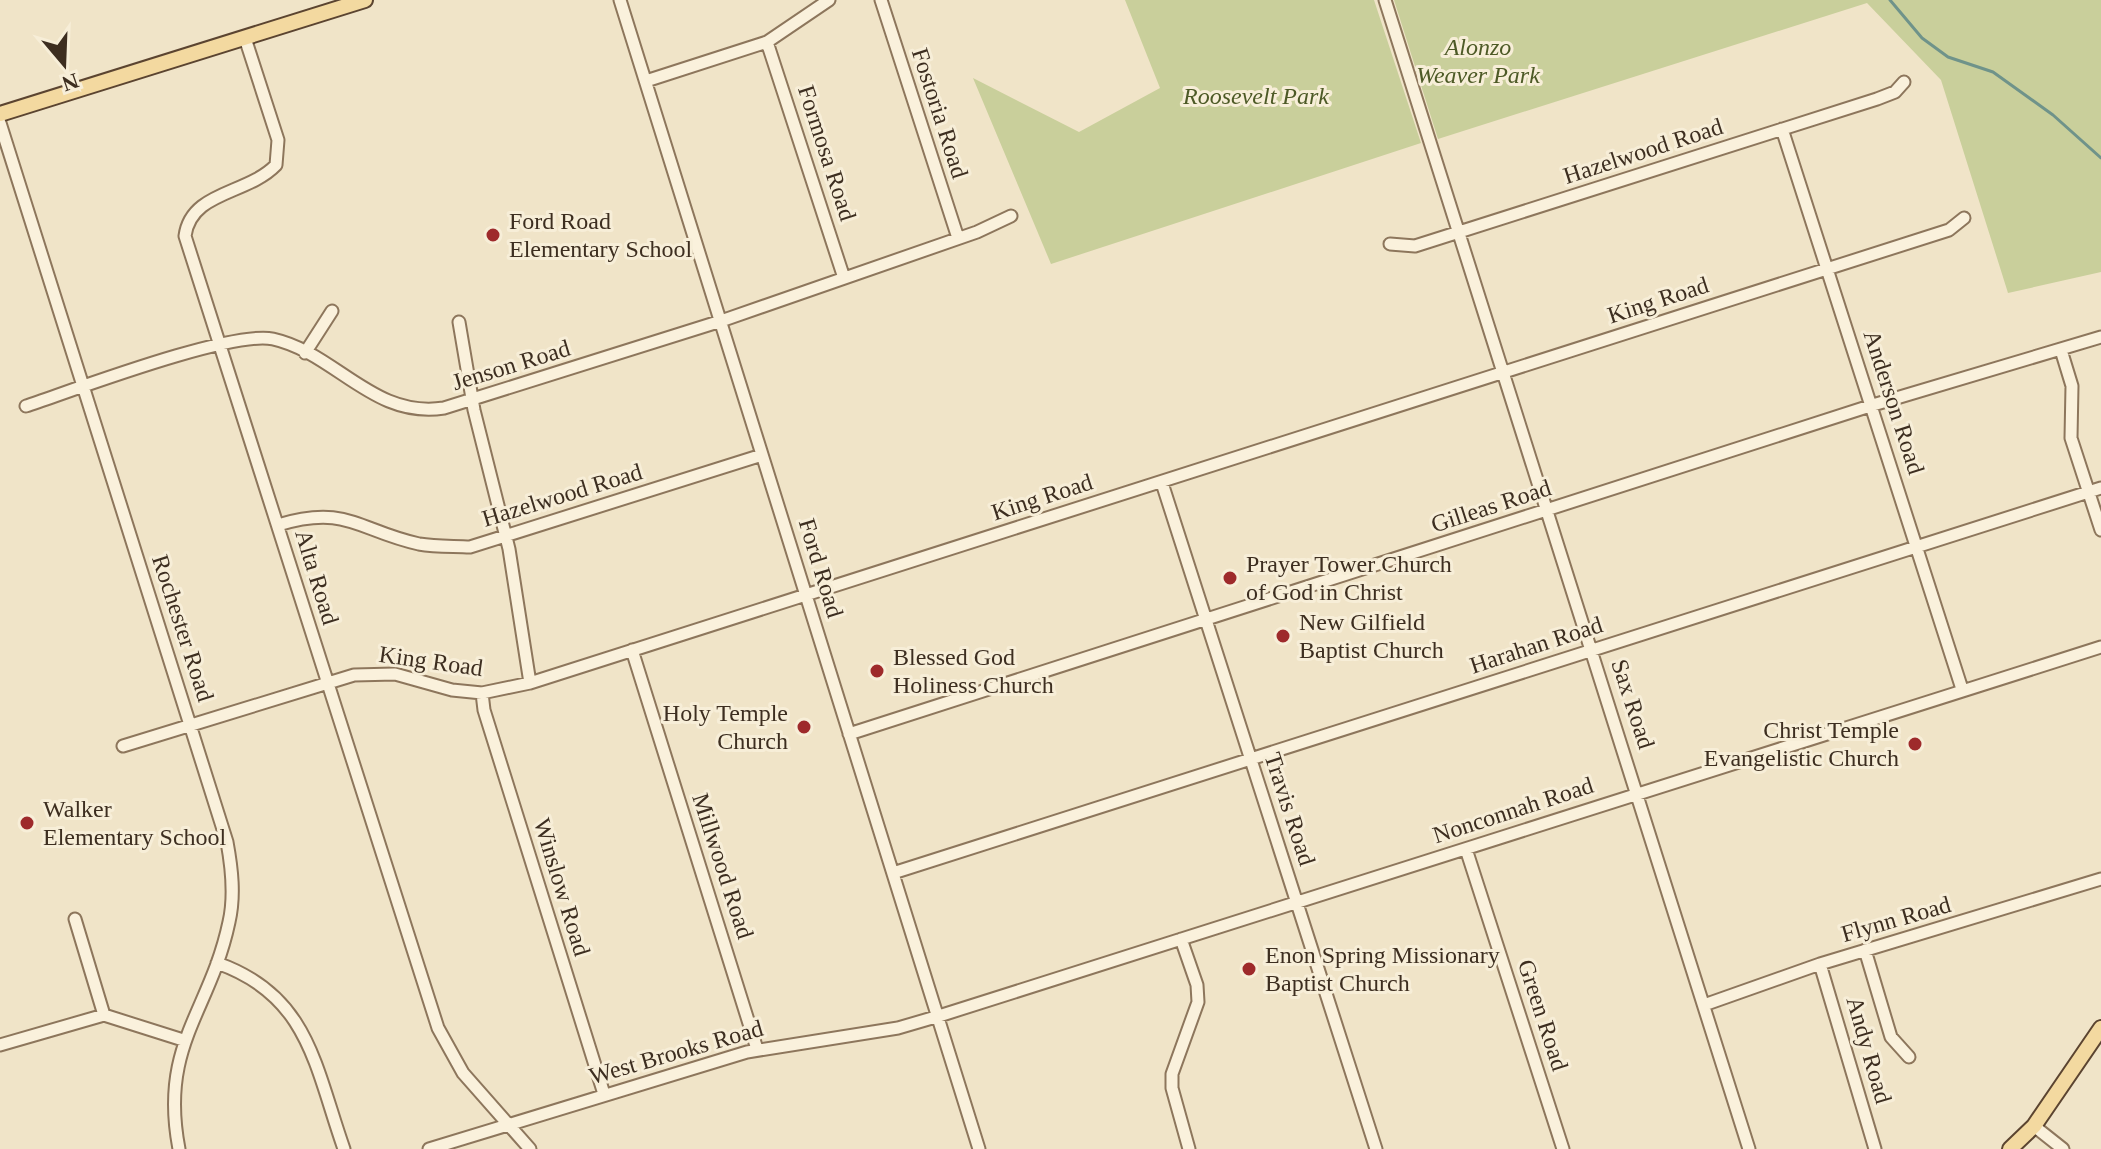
<svg xmlns="http://www.w3.org/2000/svg" width="2101" height="1149" viewBox="0 0 2101 1149" font-family="Georgia,serif">
  <style>
    .green { fill: #c9cf9b }
    .lines { fill: none; stroke-linecap: round; stroke-linejoin: round }
    .stream { stroke: #6f938a; stroke-width: 3 }
    .minor-casing { stroke: #8d765c; stroke-width: 15 }
    .major-casing { stroke: #5b4430; stroke-width: 18 }
    .minor { stroke: #faf1dc; stroke-width: 11 }
    .major { stroke: #f3d9a0; stroke-width: 14 }
    .poi-dot { fill: #9e2a2b; stroke: #f7eed8; stroke-width: 3 }
    .labels { text-anchor: middle; dominant-baseline: central; stroke-width: 6; stroke-linejoin: round; paint-order: stroke }
    .park-label { font-size: 24px; font-style: italic; fill: #4d5a26; stroke: #f7eed8 }
    .street-label { font-size: 24px; fill: #3d2e20; stroke: #f7eed8 }
    .poi-label { font-size: 24px; fill: #3d2e20; stroke: #f7eed8; text-anchor: start }
  </style>
  <rect width="100%" height="100%" fill="#f0e4c8"/>
  <path class="green" d="M1125 0H1374L1421 143 1051 264 973 78 1079 132 1160 88Z
    M1394 0H2101V272L2008 293 1941 80 1867 3 1438 139Z"/>
  <g class="lines">
    <path class="stream" d="M1890 0 1922 38 1948 57 1993 72 2053 115 2101 158"/>
    <g class="minor-casing">
      <path id="minor" d="M620 0 979 1149
        M881 0 958 238
        M1385 0 1749 1149
        M245 38 278 140 276 165C247 195 191 191 185 236L438 1028 463 1073 530 1149
        M767 42 844 278
        M646 81 767 42 829 0
        M0 123 227 842C232 869 235 896 229 922 210 1012 159 1045 179 1149
        M1782 129 1962 689
        M1390 244 1415 246 1877 99 1895 92 1904 82
        M459 322 474 410 509 549 530 683
        M2061 350 2072 386 2071 438 2101 530
        M305 353 332 311
        M26 406C74 390 232 330 273 339 336 353 373 419 444 408L721 321 977 232 1011 216
        M1162 483 1376 1149
        M278 525C347 504 359 531 419 544 436 547 454 546 470 547L762 455
        M632 650 757 1049
        M482 693 484 710 604 1094
        M849 734 1873 405 2101 337
        M123 746 354 675 395 674 452 690 482 693 530 683 1949 230 1964 218
        M1466 849 1563 1149
        M893 873 2101 488
        M75 919 104 1015
        M1181 939 1197 985 1198 1002 1172 1074V1088L1189 1149
        M1865 950 1891 1037 1909 1057
        M217 963C309 995 315 1067 344 1149
        M1820 964 1875 1149
        M1704 1005 1820 964 2101 879
        M0 1045 104 1015 183 1040
        M2034 1126 2063 1149
        M429 1149 747 1052 898 1028 939 1016 2101 647"/>
    </g>
    <g class="major-casing">
      <path id="major" d="M0 114 365 0
        M2010 1149 2034 1126 2101 1028"/>
    </g>
    <use href="#minor" class="minor"/>
    <use href="#major" class="major"/>
  </g>
  <g class="poi-dot">
    <circle cx="493" cy="235" r="8"/>
    <circle cx="1230" cy="578" r="8"/>
    <circle cx="1283" cy="636" r="8"/>
    <circle cx="877" cy="671" r="8"/>
    <circle cx="804" cy="727" r="8"/>
    <circle cx="1915" cy="744" r="8"/>
    <circle cx="27" cy="823" r="8"/>
    <circle cx="1249" cy="969" r="8"/>
  </g>
  <g class="labels">
    <g class="park-label">
      <text x="1478" y="47">Alonzo<tspan x="1478" dy="28">Weaver Park</tspan></text>
      <text x="1256" y="96">Roosevelt Park</text>
    </g>
    <g class="street-label">
      <text transform="translate(940 113) rotate(72)">Fostoria Road</text>
      <text transform="translate(1643 151) rotate(-18)">Hazelwood Road</text>
      <text transform="translate(827 153) rotate(72)">Formosa Road</text>
      <text transform="translate(1658 300) rotate(-18)">King Road</text>
      <text transform="translate(511 365) rotate(-17)">Jenson Road</text>
      <text transform="translate(1894 402) rotate(72)">Anderson Road</text>
      <text transform="translate(562 495) rotate(-17)">Hazelwood Road</text>
      <text transform="translate(1042 497) rotate(-18)">King Road</text>
      <text transform="translate(1491 506) rotate(-18)">Gilleas Road</text>
      <text transform="translate(821 568) rotate(73)">Ford Road</text>
      <text transform="translate(317 577) rotate(73)">Alta Road</text>
      <text transform="translate(183 628) rotate(72)">Rochester Road</text>
      <text transform="translate(1536 645) rotate(-18)">Harahan Road</text>
      <text transform="translate(431 661) rotate(8)">King Road</text>
      <text transform="translate(1633 704) rotate(72)">Sax Road</text>
      <text transform="translate(1290 809) rotate(72)">Travis Road</text>
      <text transform="translate(1513 810) rotate(-18)">Nonconnah Road</text>
      <text transform="translate(723 866) rotate(72)">Millwood Road</text>
      <text transform="translate(562 887) rotate(73)">Winslow Road</text>
      <text transform="translate(1896 919) rotate(-16)">Flynn Road</text>
      <text transform="translate(1543 1015) rotate(72)">Green Road</text>
      <text transform="translate(1869 1050) rotate(74)">Andy Road</text>
      <text transform="translate(676 1052) rotate(-16)">West Brooks Road</text>
    </g>
    <g class="poi-label">
      <text x="509" y="221">Ford Road<tspan x="509" dy="28">Elementary School</tspan></text>
      <text x="1246" y="564">Prayer Tower Church<tspan x="1246" dy="28">of God in Christ</tspan></text>
      <text x="1299" y="622">New Gilfield<tspan x="1299" dy="28">Baptist Church</tspan></text>
      <text x="893" y="657">Blessed God<tspan x="893" dy="28">Holiness Church</tspan></text>
      <text x="788" y="713" text-anchor="end">Holy Temple<tspan x="788" dy="28">Church</tspan></text>
      <text x="1899" y="730" text-anchor="end">Christ Temple<tspan x="1899" dy="28">Evangelistic Church</tspan></text>
      <text x="43" y="809">Walker<tspan x="43" dy="28">Elementary School</tspan></text>
      <text x="1265" y="955">Enon Spring Missionary<tspan x="1265" dy="28">Baptist Church</tspan></text>
    </g>
  </g>
  <g transform="translate(64 64) rotate(161)" stroke="#f7eed8" stroke-width="6" paint-order="stroke">
  <path d="M0-6L14 30L0 20L-14 30Z" fill="#3d2e20"/>
  <text y="-12" font-size="22" font-weight="bold" text-anchor="middle" fill="#3d2e20">N</text>
  </g>
</svg>
